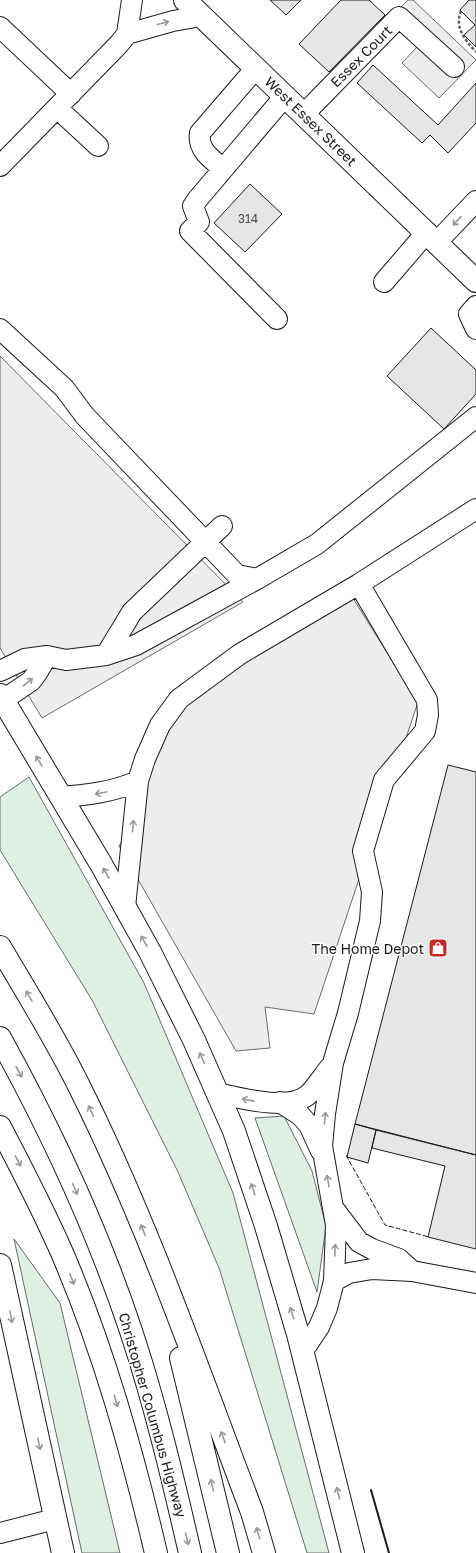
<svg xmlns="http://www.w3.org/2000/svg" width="476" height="1553" font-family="'Golos Text',sans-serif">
<rect width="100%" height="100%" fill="#fff"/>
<path fill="#e0efe3" stroke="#6a6a6a" d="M29,777L144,983L233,1193L329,1553H307L219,1268L178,1172L92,1000L0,850V797Z
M284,1116L312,1171L326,1226L317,1292L255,1118Z
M14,1239L60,1303L120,1553H82Z"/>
<path fill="#ededed" stroke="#6a6a6a" d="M408,0H413L476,60L439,98L402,63L428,35L400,8Z
M0,356L243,602L42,718L0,648Z
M351,595L418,702L314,1014L265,1007L270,1048L236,1051L119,846L128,832L165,702Z"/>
<path fill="#e6e6e6" stroke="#1a1a1a" d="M270,0H301L286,15Z
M341,0H369L385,15L329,72L299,44Z
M469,0H476V47L464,35L475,25L460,10Z
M373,65L438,125L476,83V123L448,153L430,135L422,143L357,83Z
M250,184L282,214L245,252L214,223Z
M431,328L476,370V394L444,429L387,376Z
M448,765L476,772V1155L355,1124Z
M355,1124L376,1130L368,1163L347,1157Z
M376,1130L476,1155V1249L428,1237L445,1166L372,1148Z"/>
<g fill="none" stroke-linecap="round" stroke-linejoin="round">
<g stroke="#1a1a1a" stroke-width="22">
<path id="minor" d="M0,27L71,94
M127,34L173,21L201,16
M57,108L98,146
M304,114L399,17L454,67
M0,166L119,44L127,34L132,0
M223,169C212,159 197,150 200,133L256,68
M437,242L476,201
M384,282L427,232
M476,306L469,314L476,329
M277,319L190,231L199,222L193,206L197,200L285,96
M0,329L64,388L85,416L237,575L257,579L317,544L476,417
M106,655L132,612L222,526
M0,671L25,659L47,656L66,660L106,655L136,645L257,579
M3,700L31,681L37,673L47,656
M60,797C88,795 113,792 138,781
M125,907L138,781L145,759L160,725L179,699L240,654L359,584L476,509
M217,1093C240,1098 290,1112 309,1094C317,1086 324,1074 332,1065
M280,1102L300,1115L309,1125L321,1151
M334,1209L359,1242L372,1249L399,1259L412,1271
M334,1281L349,1273L372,1269L412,1271L476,1283
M303,1351L319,1327L327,1308L334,1281L336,1225L322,1146L325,1114L333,1063L348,1013L370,921L372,892L363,851L384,780L425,731L428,715L427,700L359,584
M0,1533L55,1519"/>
</g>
<g stroke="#1a1a1a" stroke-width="24">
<path id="major" d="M185,0L476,281"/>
</g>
<g stroke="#1a1a1a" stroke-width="24">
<path id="highway" d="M0,695L101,864L150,952L194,1040L234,1131L266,1226L298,1334L353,1553
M0,947C27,993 56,1039 80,1088C148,1224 198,1370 252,1512L264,1553
M0,1038C52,1132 97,1229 131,1331C155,1403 173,1479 190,1553
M0,1127C22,1169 44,1211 63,1255C104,1351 132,1451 156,1553
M0,1265L63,1553
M181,1358L228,1553"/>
</g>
<path stroke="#5f5f5f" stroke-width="2.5" stroke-dasharray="3 2" stroke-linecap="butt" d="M461,11C454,27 465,40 476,52"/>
<use href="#minor" stroke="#fff" stroke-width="20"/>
<use href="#major" stroke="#fff" stroke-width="22"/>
<use href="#highway" stroke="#fff" stroke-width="22"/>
<path stroke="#1a1a1a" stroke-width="1" stroke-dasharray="5 2" stroke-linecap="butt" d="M347,1155V1157L385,1225L429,1237"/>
<path stroke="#1a1a1a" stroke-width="2" d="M371,1490L389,1553"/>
</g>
<defs><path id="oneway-shaft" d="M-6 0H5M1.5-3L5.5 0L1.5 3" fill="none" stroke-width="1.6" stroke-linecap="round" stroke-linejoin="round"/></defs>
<g stroke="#989898">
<use href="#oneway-shaft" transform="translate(163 23) rotate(-15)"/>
<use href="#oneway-shaft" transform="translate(457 221) rotate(133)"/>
<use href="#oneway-shaft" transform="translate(28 682) rotate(-40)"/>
<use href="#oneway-shaft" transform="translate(39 761) rotate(-121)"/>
<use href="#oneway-shaft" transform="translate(101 793) rotate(168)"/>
<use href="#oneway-shaft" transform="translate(133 826) rotate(-84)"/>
<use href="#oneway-shaft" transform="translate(106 873) rotate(-119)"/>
<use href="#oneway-shaft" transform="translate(144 941) rotate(-119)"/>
<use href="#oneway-shaft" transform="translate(29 996) rotate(-120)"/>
<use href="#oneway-shaft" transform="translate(202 1058) rotate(-114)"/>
<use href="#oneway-shaft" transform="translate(19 1072) rotate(61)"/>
<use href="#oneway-shaft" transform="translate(248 1100) rotate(-169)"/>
<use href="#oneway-shaft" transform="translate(91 1111) rotate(-115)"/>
<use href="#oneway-shaft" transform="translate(325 1118) rotate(-84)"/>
<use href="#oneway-shaft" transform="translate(18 1161) rotate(62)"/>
<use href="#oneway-shaft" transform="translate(328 1181) rotate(-100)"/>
<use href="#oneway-shaft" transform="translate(75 1189) rotate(66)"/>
<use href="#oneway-shaft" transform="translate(253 1189) rotate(-109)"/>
<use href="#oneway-shaft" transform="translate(143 1230) rotate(-112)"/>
<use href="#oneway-shaft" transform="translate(335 1250) rotate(-88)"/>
<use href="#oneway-shaft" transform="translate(72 1279) rotate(68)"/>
<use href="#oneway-shaft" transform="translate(292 1313) rotate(-107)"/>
<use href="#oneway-shaft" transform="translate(11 1317) rotate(78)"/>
<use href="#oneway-shaft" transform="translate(116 1401) rotate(73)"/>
<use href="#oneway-shaft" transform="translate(223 1437) rotate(-111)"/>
<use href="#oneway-shaft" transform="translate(39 1444) rotate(78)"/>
<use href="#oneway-shaft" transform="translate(212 1485) rotate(-104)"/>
<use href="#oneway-shaft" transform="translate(338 1493) rotate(-104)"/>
<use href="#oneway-shaft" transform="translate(258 1533) rotate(-107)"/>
<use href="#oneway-shaft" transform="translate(187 1539) rotate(77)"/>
</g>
<defs>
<g id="shop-square" transform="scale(1)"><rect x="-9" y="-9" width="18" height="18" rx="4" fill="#c62828" stroke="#fff"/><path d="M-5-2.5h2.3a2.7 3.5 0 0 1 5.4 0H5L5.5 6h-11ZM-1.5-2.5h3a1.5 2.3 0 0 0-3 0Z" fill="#fff"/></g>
</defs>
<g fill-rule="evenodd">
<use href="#shop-square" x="438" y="948"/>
</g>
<g text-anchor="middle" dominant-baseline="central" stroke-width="3" stroke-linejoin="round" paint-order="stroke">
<g font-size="12" fill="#4d4d4d">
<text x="248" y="218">314</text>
</g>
<g font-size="14" fill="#1a1a1a" stroke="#fff">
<text transform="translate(361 56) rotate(-45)">Essex Court</text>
<text transform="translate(311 121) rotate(44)">West Essex Street</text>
<text transform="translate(153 1415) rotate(74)">Christopher Columbus Highway</text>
</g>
<g font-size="14" fill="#1a1a1a" stroke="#fff" text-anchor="end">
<text x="424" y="948">The Home Depot</text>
</g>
</g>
</svg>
